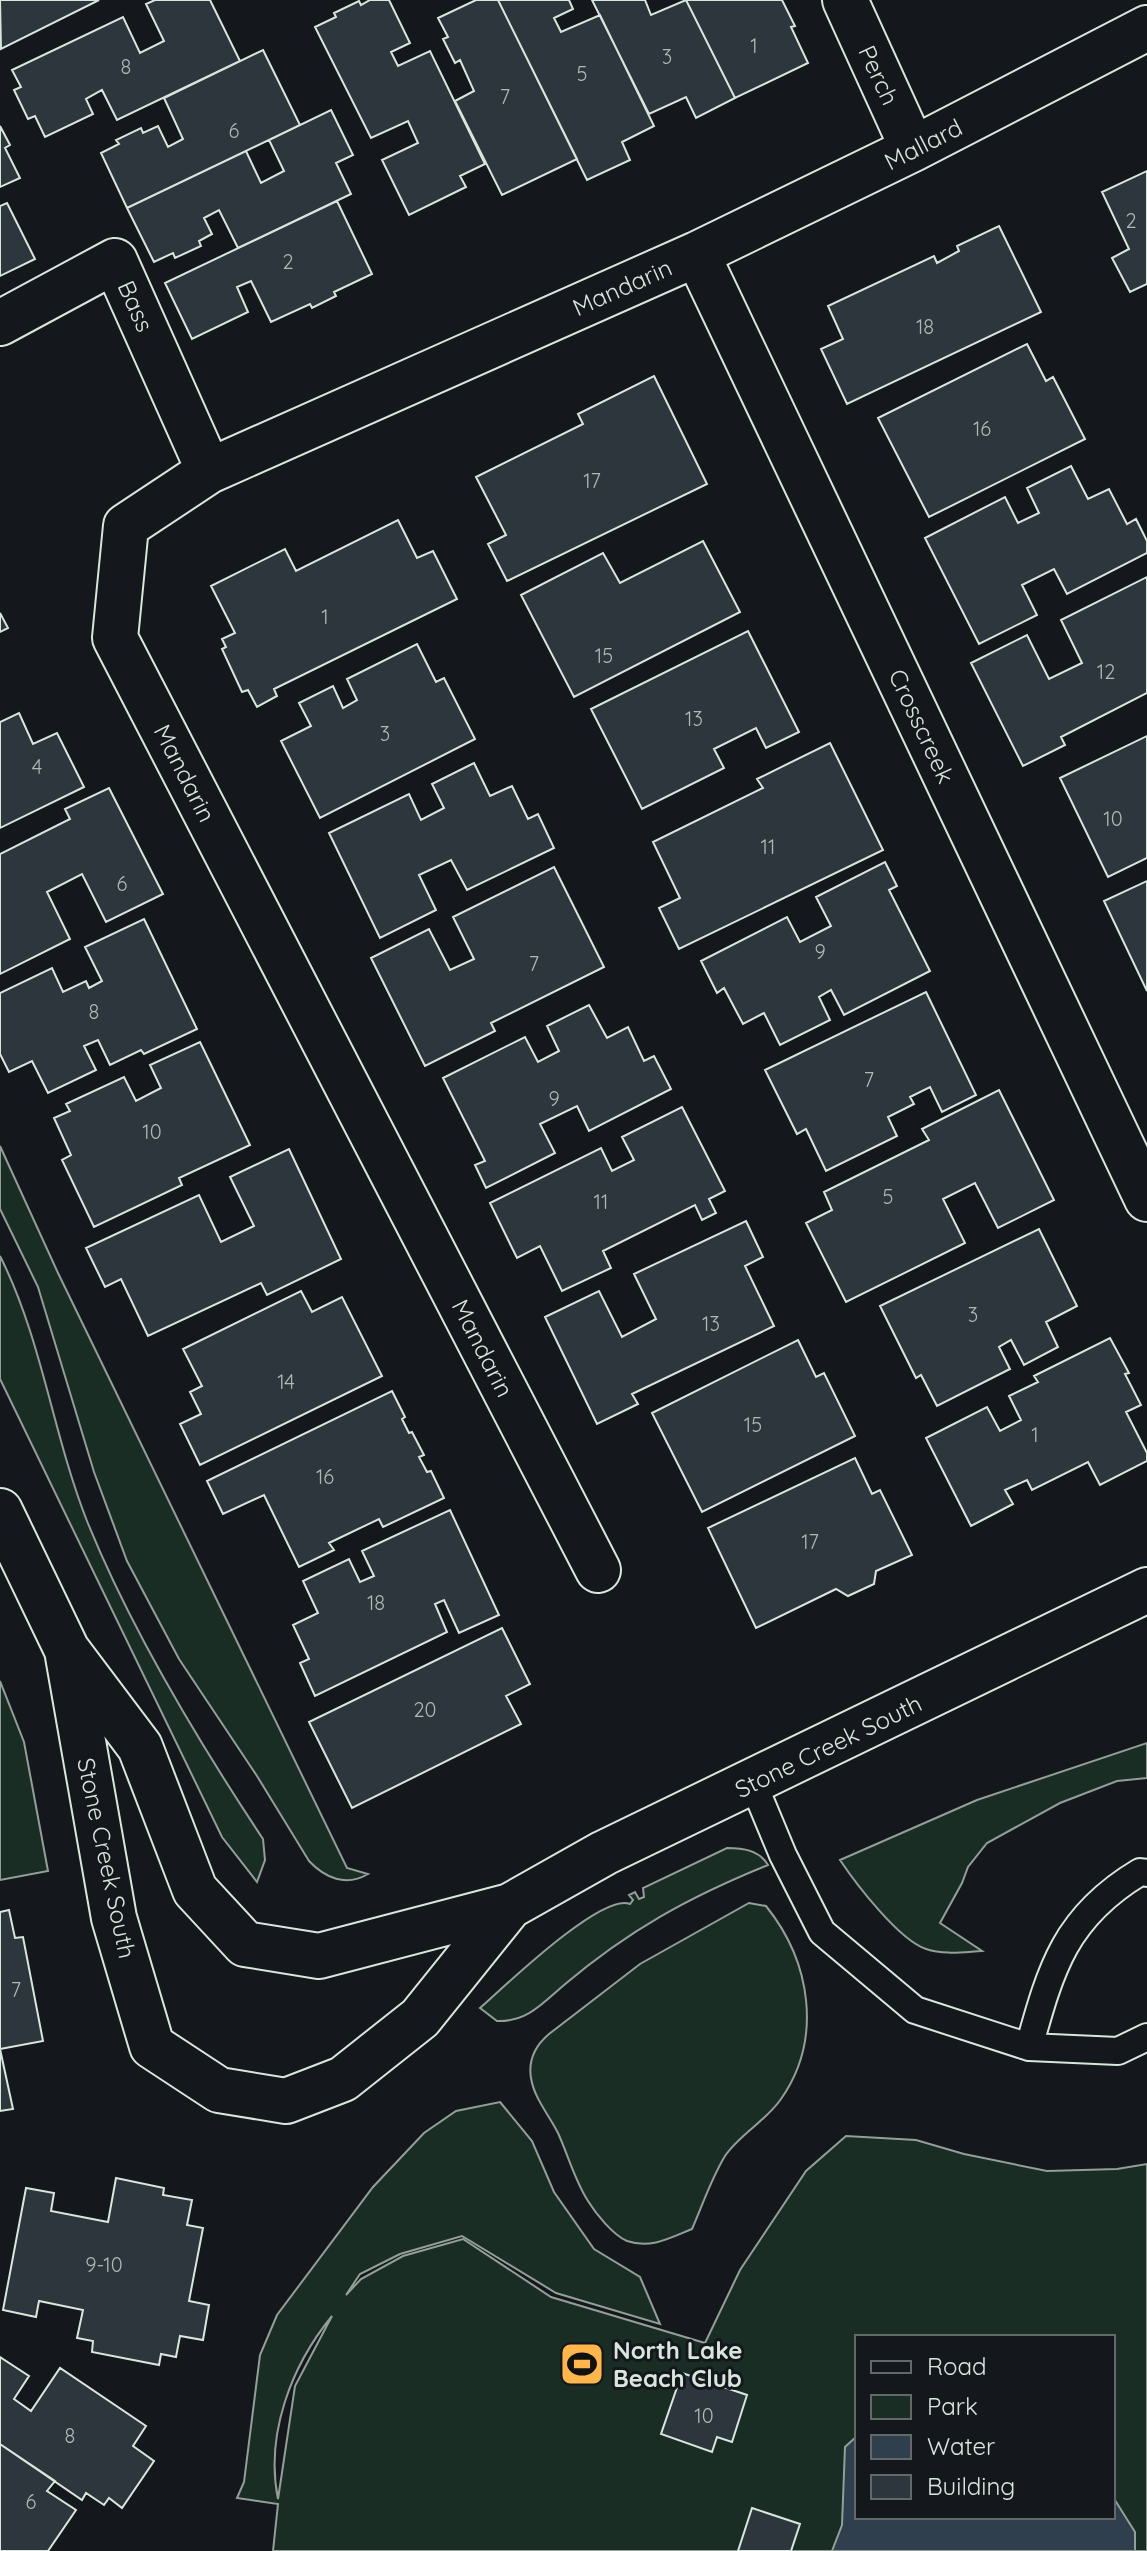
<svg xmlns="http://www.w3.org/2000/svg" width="1147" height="2551" font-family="Quicksand,sans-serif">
<rect width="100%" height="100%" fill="#14181c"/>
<path fill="#1a2d24" stroke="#939e99" stroke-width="2" fill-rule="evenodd" d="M0,1146L58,1273L347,1868L368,1874C346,1887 325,1878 309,1861L257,1776L179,1659L127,1561L94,1472L38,1287L0,1209Z
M0,1256C42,1339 53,1435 87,1521C131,1630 198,1741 263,1839L265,1860L257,1882L222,1837L0,1379Z
M0,1681L24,1742L48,1871L0,1880Z
M1147,1743V1778L1117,1781L1060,1803L987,1843L968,1867L962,1883L940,1923L982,1951C963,1952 944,1955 926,1949C899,1940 856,1884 840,1860L977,1800Z
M727,1848C743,1848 759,1850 768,1865C689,1897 629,1930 564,1985C542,2004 527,2022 497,2021L480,2008C504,1987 602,1892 630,1904L633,1900L629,1895L635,1892L639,1899L644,1897L643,1888Z
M749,1903L766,1906C811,1962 823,2039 781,2099C766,2121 740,2134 725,2156C711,2179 703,2204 692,2229C670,2238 651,2249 627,2241C613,2235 596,2214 588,2201C575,2181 568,2155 558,2133C549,2115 534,2098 531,2078C528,2060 536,2045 549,2034L640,1964Z
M500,2102L532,2141L554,2192L594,2249L640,2277L660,2324L556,2293L462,2236L400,2254L360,2274L346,2295L361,2279L403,2256L463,2239L551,2297L705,2343L740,2270L806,2171L846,2136L916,2140L964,2154L1047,2171L1117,2169L1147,2164V2551H273L278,2504L237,2498L244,2482L260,2355L277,2315L373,2187L424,2133L456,2111ZM332,2316L295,2386L278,2499C265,2435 291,2366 332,2316ZM857,2337H1113V2517H857Z"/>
<path fill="#2f3f4d" stroke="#939e99" stroke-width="2" d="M857,2436V2517H1113V2497L1135,2532V2551H832L842,2525L845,2447Z"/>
<path fill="#2c363c" stroke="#d8e6dc" stroke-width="2" d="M0,0H99L1,49Z
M155,0H210L240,61L117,120L102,90L86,99L93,114L45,137L35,116L28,119L14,90L21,87L12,70L123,17L140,53L164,41L146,4Z
M370,0H389L410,43L391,52L398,66L430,51L485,164L460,176L466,187L409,215L382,160L418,143L408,121L371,138L315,27L336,17L334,13L359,1L361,5Z
M476,0H498L577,159L502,195L455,101L474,91L460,60L455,63L443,39L448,37L438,18Z
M498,0H569L573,9L554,18L561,32L600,15L654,126L622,142L630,160L587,180Z
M592,0H645L651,15L686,0L735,98L696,118L686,97L649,114Z
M686,0H782L795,26L791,27L808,63L735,98Z
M263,50L300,125L127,208L101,153L119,144L116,140L141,128L143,133L158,126L168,147L183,139L164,98Z
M331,110L353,155L336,163L351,194L238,248L219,210L204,218L212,234L199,241L201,246L175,258L173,253L154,262L127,208L246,151L261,183L284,171L269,140Z
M0,126L10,145L5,148L20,178L0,187Z
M1147,171V284L1130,292L1112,258L1129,249L1102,192Z
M337,201L372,274L334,292L336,296L312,308L310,304L271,322L251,281L237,287L248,312L192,339L165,283Z
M7,203L35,259L0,276V206Z
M999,226L1041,312L847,404L821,349L843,339L828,306L934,256L937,263L959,251L957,246Z
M1027,344L1046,381L1053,377L1085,439L929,517L878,418Z
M654,376L707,484L507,581L488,544L506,535L476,477L583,424L578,414Z
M1071,466L1088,499L1109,489L1127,524L1136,519L1147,541V553L1067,594L1054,569L1022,585L1037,615L979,644L925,538L1005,497L1018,523L1039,513L1027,488Z
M398,520L417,558L433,551L457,599L274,689L277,696L257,707L248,690L242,692L222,649L226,647L222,639L235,633L211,586L285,549L296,571Z
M703,541L740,612L574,697L521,595L603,553L620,583Z
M1147,577V693L1061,737L1065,745L1023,766L971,663L1027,635L1049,679L1082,663L1061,620Z
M0,613L8,628L0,632Z
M748,631L799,732L766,748L756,728L714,749L724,768L642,809L591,709Z
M417,644L436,682L444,678L475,739L320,818L281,741L311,726L299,703L333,686L343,708L357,700L347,679Z
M19,713L33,744L57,733L84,787L0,828V722Z
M1147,736V858L1108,877L1060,778Z
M830,743L883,850L679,949L659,908L680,898L653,842L763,788L757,779Z
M474,763L490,796L512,786L528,819L538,814L554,848L467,890L451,860L419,875L436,910L380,938L329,833L409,794L421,820L444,808L432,784Z
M109,788L163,894L106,922L82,874L47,892L70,939L0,974V854L70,819L65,809Z
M885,862L897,886L889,890L930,971L844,1015L831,990L819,997L830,1020L780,1045L764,1013L743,1024L724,988L717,993L701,961L787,917L800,942L831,926L816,897Z
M554,867L604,967L491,1023L495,1031L425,1066L371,958L429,929L450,970L474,959L453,917Z
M1147,881V991L1104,901Z
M144,919L197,1029L144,1054L141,1050L110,1065L98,1040L84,1046L96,1070L48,1093L32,1061L9,1072L0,1054V993L52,968L63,992L86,981L89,988L102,981L85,947Z
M926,992L976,1095L942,1112L930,1087L910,1097L914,1104L888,1117L897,1136L826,1171L806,1129L797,1134L765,1070Z
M589,1005L607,1038L628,1027L644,1061L654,1056L671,1089L589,1131L577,1106L540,1124L555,1153L486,1188L475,1165L485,1161L443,1078L525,1037L538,1062L559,1051L547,1026Z
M200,1042L250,1145L179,1178L182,1185L94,1227L62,1160L71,1155L54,1118L70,1111L66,1104L124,1077L136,1101L161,1088L150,1065Z
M999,1090L1054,1200L998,1228L975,1183L943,1199L965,1243L846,1302L806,1223L832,1210L824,1192L929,1140L922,1129Z
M682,1107L725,1191L709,1199L716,1213L702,1220L695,1205L603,1251L611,1268L562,1291L540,1246L517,1258L490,1203L601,1148L612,1171L634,1160L622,1137Z
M289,1149L341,1259L267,1295L261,1283L148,1336L121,1279L105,1287L86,1248L199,1195L221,1242L254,1226L230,1177Z
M746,1221L763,1257L745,1266L774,1326L632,1394L638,1404L597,1424L545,1317L599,1291L622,1337L656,1319L634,1274Z
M1039,1229L1077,1306L1046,1322L1058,1347L1024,1365L1011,1340L999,1347L1010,1369L937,1406L921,1375L916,1378L880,1306Z
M301,1291L312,1312L342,1297L382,1376L200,1465L180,1424L201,1414L190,1392L202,1386L183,1349Z
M1110,1338L1129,1373L1125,1374L1141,1405L1126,1412L1147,1453V1461L1100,1485L1088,1462L1032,1490L1027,1480L1005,1490L1013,1504L971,1526L926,1438L987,1407L1000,1431L1021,1420L1009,1396L1038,1382L1034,1376Z
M798,1340L816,1377L824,1373L855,1436L702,1512L652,1413Z
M392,1391L405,1417L402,1419L409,1433L412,1432L424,1455L419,1457L427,1472L431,1471L444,1498L383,1527L379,1519L329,1543L334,1550L299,1567L264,1495L223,1514L207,1481Z
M855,1458L872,1494L880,1490L912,1555L876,1571L874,1584L848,1596L836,1589L756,1628L708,1528Z
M450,1510L499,1615L459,1633L444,1600L435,1604L447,1632L315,1696L300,1663L309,1659L293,1625L318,1613L303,1581L349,1559L360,1582L374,1576L362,1551Z
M502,1628L530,1684L506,1696L521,1724L352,1808L309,1722Z
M9,1910L15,1938L23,1937L43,2041L0,2049L13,2109L0,2111V1912Z
M116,2178L164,2188L163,2195L192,2200L187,2225L203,2228L189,2301L209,2305L203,2340L180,2336L176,2357L161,2354L159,2365L92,2352L93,2341L77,2338L83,2310L39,2301L36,2317L3,2310L26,2188L54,2193L51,2211L108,2222Z
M0,2357L29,2376L14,2399L31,2411L60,2368L146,2426L133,2446L154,2461L122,2508L109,2498L104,2505L86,2493L82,2500L0,2444Z
M682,2373L747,2395L732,2442L717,2437L712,2452L661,2434Z
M0,2444L55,2481L47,2491L76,2510L48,2551H0Z
M752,2508L800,2524L791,2551H738Z"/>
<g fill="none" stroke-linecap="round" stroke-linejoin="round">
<g stroke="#d8e6dc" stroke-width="30">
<path id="lane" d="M753,1783L783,1855L822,1932L915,2010L1029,2047L1118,2051L1147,2037
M1029,2047C1051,1968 1065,1917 1140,1872L1147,1873"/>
</g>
<g stroke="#d8e6dc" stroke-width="48">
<path id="street" d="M845,0L913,149
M697,254L1147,1199
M0,323L115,261L209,471
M598,1570L115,638L126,526L209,471L697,254L913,149L1147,28"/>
</g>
<g stroke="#d8e6dc" stroke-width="48">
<path id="secondary" d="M0,1511L67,1650L140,1747L195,1890L245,1944L319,1956L510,1906L604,1853L1147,1590
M68,1656L114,1918L152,2046L219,2090L286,2101L343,2079L420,2018L510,1906"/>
</g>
<use href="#lane" stroke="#14181c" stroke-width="26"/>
<use href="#street" stroke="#14181c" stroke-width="44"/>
<use href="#secondary" stroke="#14181c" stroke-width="44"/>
</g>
<defs>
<g id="stadium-square" transform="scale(2.3)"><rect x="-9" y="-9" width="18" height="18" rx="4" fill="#ffb74d" stroke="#14181c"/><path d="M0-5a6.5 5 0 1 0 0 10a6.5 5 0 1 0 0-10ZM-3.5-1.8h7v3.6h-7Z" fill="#111"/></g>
</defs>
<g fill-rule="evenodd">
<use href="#stadium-square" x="582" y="2364"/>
</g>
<g text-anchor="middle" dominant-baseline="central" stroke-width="6" stroke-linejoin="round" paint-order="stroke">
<g font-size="20" fill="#adbab4">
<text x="754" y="45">1</text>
<text x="667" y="56">3</text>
<text x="126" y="66">8</text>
<text x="582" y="73">5</text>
<text x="505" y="96">7</text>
<text x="234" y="130">6</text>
<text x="1131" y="220">2</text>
<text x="288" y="261">2</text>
<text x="925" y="326">18</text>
<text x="982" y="428">16</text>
<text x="592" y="480">17</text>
<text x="325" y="616">1</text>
<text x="604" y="655">15</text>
<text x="1106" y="671">12</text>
<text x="694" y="718">13</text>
<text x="385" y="733">3</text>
<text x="37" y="766">4</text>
<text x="1113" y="818">10</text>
<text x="768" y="846">11</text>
<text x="122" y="883">6</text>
<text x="820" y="951">9</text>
<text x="534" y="963">7</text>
<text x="94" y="1011">8</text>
<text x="869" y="1079">7</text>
<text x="554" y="1098">9</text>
<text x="152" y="1131">10</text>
<text x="888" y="1196">5</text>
<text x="601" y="1201">11</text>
<text x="973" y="1314">3</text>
<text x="711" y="1323">13</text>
<text x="286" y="1381">14</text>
<text x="753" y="1424">15</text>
<text x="1035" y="1434">1</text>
<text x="325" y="1476">16</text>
<text x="810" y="1541">17</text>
<text x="376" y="1602">18</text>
<text x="425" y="1709">20</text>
<text x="16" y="1989">7</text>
<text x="104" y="2264">9-10</text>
<text x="704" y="2415">10</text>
<text x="70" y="2435">8</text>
<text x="31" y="2501">6</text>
</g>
<g font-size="24" fill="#d8e6dc" stroke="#14181c">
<text transform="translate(879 75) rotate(65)">Perch</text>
<text transform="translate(923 144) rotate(-27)">Mallard</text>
<text transform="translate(622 287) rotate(-24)">Mandarin</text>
<text transform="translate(136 306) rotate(66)">Bass</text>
<text transform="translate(922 726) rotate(65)">Crosscreek</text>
<text transform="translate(185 773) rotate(63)">Mandarin</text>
<text transform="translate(483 1348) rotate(63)">Mandarin</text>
<text transform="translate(828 1746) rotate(-26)">Stone Creek South</text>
<text transform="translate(107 1858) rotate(78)">Stone Creek South</text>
</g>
<g font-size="24" font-weight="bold" fill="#d8e6dc" stroke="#14181c" text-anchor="start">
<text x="613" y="2350">North Lake<tspan x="613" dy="28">Beach Club</tspan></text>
</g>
</g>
<rect x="855" y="2335" width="260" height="184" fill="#14181c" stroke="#626a69" stroke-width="2"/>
<rect x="871" y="2361" width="40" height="12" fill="#14181c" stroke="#626a69" stroke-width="2"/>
<text x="927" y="2375" font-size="24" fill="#d8e6dc">Road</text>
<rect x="871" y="2395" width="40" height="24" fill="#1a2d24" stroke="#626a69" stroke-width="2"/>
<text x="927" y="2415" font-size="24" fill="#d8e6dc">Park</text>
<rect x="871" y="2435" width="40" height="24" fill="#2f3f4d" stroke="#626a69" stroke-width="2"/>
<text x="927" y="2455" font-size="24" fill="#d8e6dc">Water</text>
<rect x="871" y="2475" width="40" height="24" fill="#2c363c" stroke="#626a69" stroke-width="2"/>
<text x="927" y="2495" font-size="24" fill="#d8e6dc">Building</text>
</svg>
